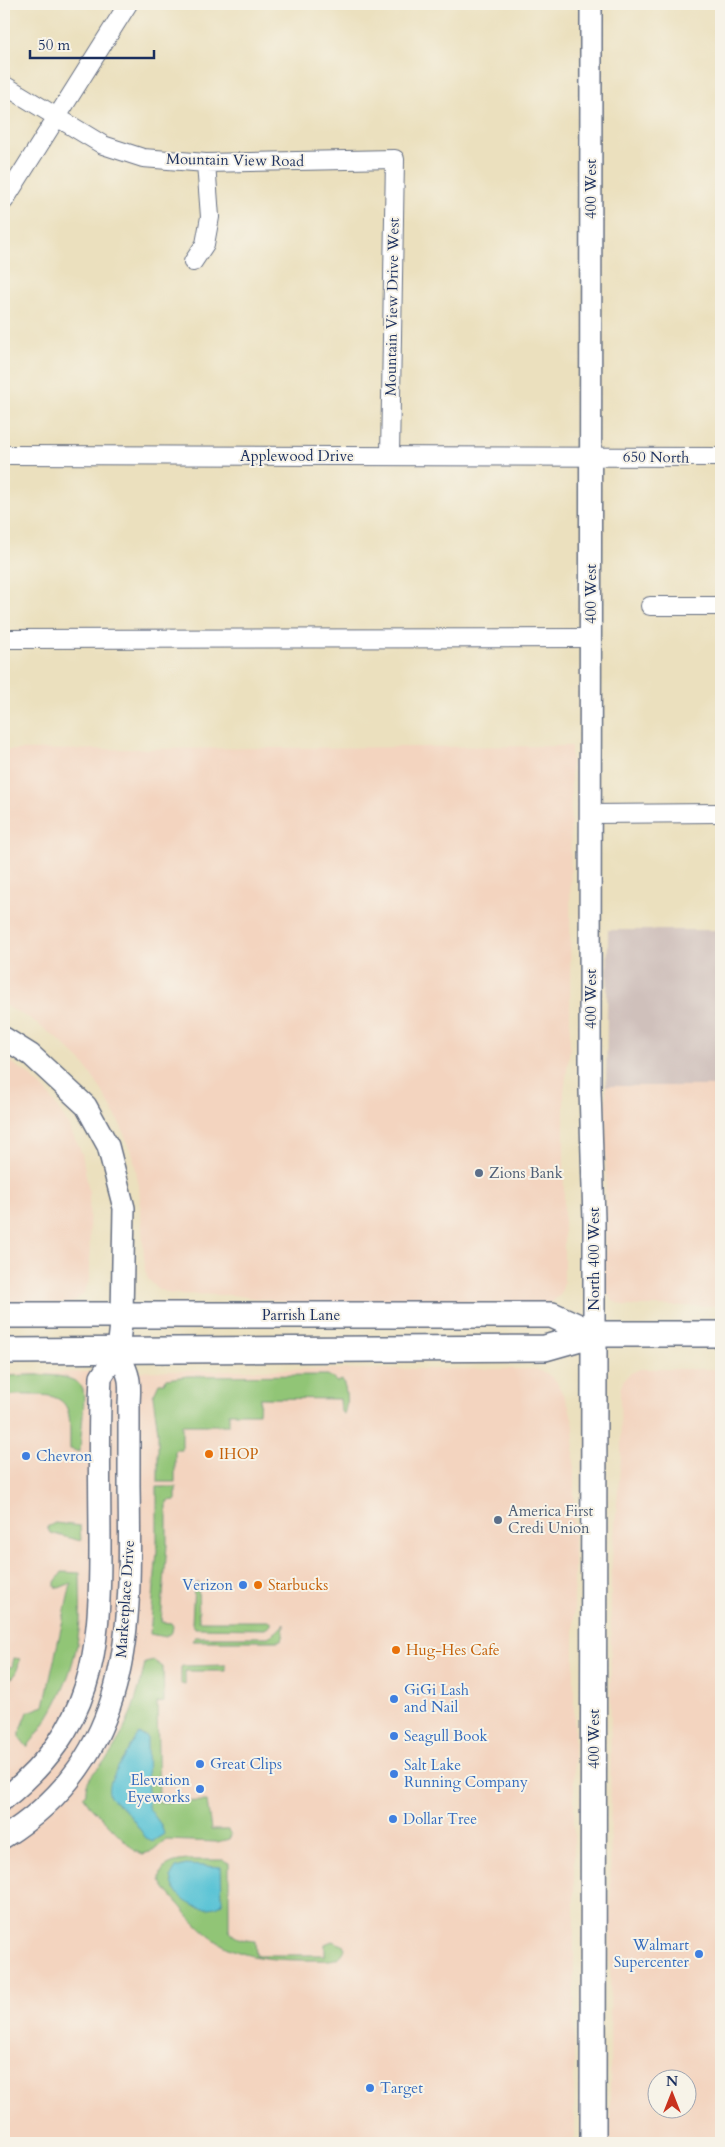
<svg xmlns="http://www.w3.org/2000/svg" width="725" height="2147" font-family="Cardo,serif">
<rect width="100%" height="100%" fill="#f7f3e8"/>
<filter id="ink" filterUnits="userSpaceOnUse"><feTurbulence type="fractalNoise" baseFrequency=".02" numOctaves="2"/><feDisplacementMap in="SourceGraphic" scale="10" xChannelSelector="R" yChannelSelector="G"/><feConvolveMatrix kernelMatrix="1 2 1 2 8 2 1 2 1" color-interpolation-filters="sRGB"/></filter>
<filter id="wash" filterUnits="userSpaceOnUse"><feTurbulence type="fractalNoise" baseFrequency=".0096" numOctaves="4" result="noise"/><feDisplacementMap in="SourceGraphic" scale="20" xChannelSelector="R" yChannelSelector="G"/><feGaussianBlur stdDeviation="1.12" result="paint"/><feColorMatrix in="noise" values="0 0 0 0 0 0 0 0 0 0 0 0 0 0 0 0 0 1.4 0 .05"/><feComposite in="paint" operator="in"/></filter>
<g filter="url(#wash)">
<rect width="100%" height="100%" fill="#ebe0be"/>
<path fill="#f3d4bf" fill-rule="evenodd" d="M571,746L570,1048L564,1092V1282L561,1294L551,1303L305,1305L232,1295L171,1294L158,1289L148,1279L145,1270L139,1187L133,1155L119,1122L102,1091L83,1063L58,1039L29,1018L4,1005V750Z
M4,1057L29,1075L47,1092L68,1124L82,1154L89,1192L90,1278L84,1293L72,1303L4,1306Z
M606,1086H721V1306H625L613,1301L608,1294L605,1284Z
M326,1369H535L548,1374L556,1381L569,1406L574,1426V2143H4V1373Z
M640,1369H721V2143H610L611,1572L621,1455L620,1390L624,1379L631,1373ZM658,2080H688V2110H658Z"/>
<path fill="#cfc0bb" d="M608,930H721V1086H606Z"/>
<path fill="#91c576" stroke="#567a6a" d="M328,1375L337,1382L342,1380C347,1389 348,1404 344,1414L341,1412L340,1399L260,1398L259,1413H229V1425H182V1450H175V1482H158V1432L153,1396L159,1383H164L166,1379L189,1376Z
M4,1376C22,1376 76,1369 83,1390C86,1398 80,1440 80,1452L70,1449C69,1418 76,1394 35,1395C25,1395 14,1394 4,1397Z
M157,1487H176V1500L167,1501V1545L161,1622L171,1623L173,1626L172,1632L165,1637L150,1634L157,1551Z
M55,1523L80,1526L81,1541L50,1533L47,1527Z
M62,1572L80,1573C80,1589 81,1605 80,1620C77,1667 57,1711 27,1747L20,1738V1732L28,1712L44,1706L71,1583L59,1588L55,1587V1582Z
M198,1582L199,1621H271V1625L265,1629L195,1628L192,1623L194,1586Z
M284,1624L283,1638L279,1641H192L195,1637H268L276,1632Z
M14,1658L20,1659L16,1674L12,1678L4,1677V1666L12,1667Z
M154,1661L163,1667L164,1702L157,1703L159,1802L207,1801L211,1830H228L231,1835L229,1839L217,1842L166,1840L153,1851L143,1854L135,1851L90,1806L83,1796L86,1794C84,1776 102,1767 111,1753C128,1727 139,1693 145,1663Z
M226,1665V1671H185V1685L181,1684V1667L183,1666Z
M189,1860H223L229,1863V1930C235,1940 246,1940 255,1941L256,1955H325V1944L332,1941L343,1945L345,1948C341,1963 325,1960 313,1960C252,1960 221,1957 181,1907C173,1898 165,1890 160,1880C160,1863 176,1861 189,1860Z"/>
<path fill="#59c3d5" stroke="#3a799a" d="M139,1734L147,1737L148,1807L161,1825L164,1834L153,1841L146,1838L129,1814L110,1797C109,1793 108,1790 109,1786C110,1780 135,1737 139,1734Z
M186,1865L221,1867L222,1904C201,1916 173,1900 171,1876L176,1868Z"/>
</g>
<g filter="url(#ink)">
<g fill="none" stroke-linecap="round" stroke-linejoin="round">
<g stroke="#646d80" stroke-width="20">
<path id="minor" d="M4,85L103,145L143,158L206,163L395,159L390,456
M4,201L128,4
M193,262L205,244L210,217L206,163
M4,455L721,457
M650,606H721
M4,639L591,638
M590,814L721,813"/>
</g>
<g stroke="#646d80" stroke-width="24">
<path id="tertiary" d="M591,4L590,1090L594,1220V1334
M4,1038L31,1055L86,1106L108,1146L124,1208L122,1315L118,1351L101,1377C98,1433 100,1491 100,1548C100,1654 93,1728 4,1799
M4,1837C136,1754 131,1623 129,1486C129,1459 129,1433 129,1406C129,1397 131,1385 128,1376C126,1368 121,1359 118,1351"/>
</g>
<g stroke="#646d80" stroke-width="28">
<path id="secondary" d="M4,1315H552L594,1334
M4,1351L545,1348L594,1334H721
M593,2143L594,1334"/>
</g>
<use href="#minor" stroke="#fff" stroke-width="18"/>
<use href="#tertiary" stroke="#fff" stroke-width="21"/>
<use href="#secondary" stroke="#fff" stroke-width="25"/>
</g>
</g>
<g fill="#5c6f8a" stroke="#f7f3e8" stroke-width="2">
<circle cx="479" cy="1173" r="5"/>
<circle cx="498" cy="1520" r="5"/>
</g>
<g fill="#e8710a" stroke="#f7f3e8" stroke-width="2">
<circle cx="209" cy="1454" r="5"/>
<circle cx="258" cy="1585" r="5"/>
<circle cx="396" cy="1650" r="5"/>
</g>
<g fill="#3f7fe0" stroke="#f7f3e8" stroke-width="2">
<circle cx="26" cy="1456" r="5"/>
<circle cx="243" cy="1585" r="5"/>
<circle cx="394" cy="1699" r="5"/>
<circle cx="394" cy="1736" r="5"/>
<circle cx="200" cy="1764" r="5"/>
<circle cx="394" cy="1774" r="5"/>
<circle cx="200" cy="1789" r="5"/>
<circle cx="393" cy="1819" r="5"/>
<circle cx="699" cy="1954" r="5"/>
<circle cx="370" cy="2088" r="5"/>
</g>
<g text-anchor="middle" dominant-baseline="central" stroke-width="4" stroke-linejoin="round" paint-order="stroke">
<g font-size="15" fill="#1b2f5e" stroke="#f7f3e8">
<text transform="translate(235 160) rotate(1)">Mountain View Road</text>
<text transform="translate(591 189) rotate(-90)">400 West</text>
<text transform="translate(392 307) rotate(-89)">Mountain View Drive West</text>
<text x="297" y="456">Applewood Drive</text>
<text transform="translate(656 457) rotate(1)">650 North</text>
<text transform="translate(591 594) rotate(-90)">400 West</text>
<text transform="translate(591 999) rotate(-90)">400 West</text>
<text transform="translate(594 1259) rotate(-90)">North 400 West</text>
<text x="301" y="1315">Parrish Lane</text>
<text transform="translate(125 1599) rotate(-86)">Marketplace Drive</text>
<text transform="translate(594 1739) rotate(-90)">400 West</text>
</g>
<g font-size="15" fill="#4e5e75" stroke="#f7f3e8" text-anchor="start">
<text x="489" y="1173">Zions Bank</text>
<text x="508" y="1511">America First<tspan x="508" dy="17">Credi Union</tspan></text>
</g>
<g font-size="15" fill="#c56008" stroke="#f7f3e8" text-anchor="start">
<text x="219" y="1454">IHOP</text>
<text x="268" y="1585">Starbucks</text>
<text x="406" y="1650">Hug-Hes Cafe</text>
</g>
<g font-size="15" fill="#366cbe" stroke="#f7f3e8" text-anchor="start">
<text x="36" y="1456">Chevron</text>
<text x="233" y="1585" text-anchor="end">Verizon</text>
<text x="404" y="1690">GiGi Lash<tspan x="404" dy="17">and Nail</tspan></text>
<text x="404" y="1736">Seagull Book</text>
<text x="210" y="1764">Great Clips</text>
<text x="404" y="1765">Salt Lake<tspan x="404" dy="17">Running Company</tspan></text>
<text x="190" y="1780" text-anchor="end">Elevation<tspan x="190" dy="17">Eyeworks</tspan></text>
<text x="403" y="1819">Dollar Tree</text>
<text x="689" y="1945" text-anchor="end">Walmart<tspan x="689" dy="17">Supercenter</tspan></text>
<text x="380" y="2088">Target</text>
</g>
</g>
<rect width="725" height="2147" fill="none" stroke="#f7f3e8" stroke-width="20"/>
<g transform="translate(672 2094)"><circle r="24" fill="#f7f3e8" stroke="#9fa5b1"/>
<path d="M0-4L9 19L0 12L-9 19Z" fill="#c8321e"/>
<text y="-8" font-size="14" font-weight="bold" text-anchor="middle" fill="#1b2f5e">N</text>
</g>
<path d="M30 50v8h124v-8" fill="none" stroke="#1b2f5e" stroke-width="2.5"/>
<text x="38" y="50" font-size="15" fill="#1b2f5e" stroke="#f7f3e8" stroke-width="4" paint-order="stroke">50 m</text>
</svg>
